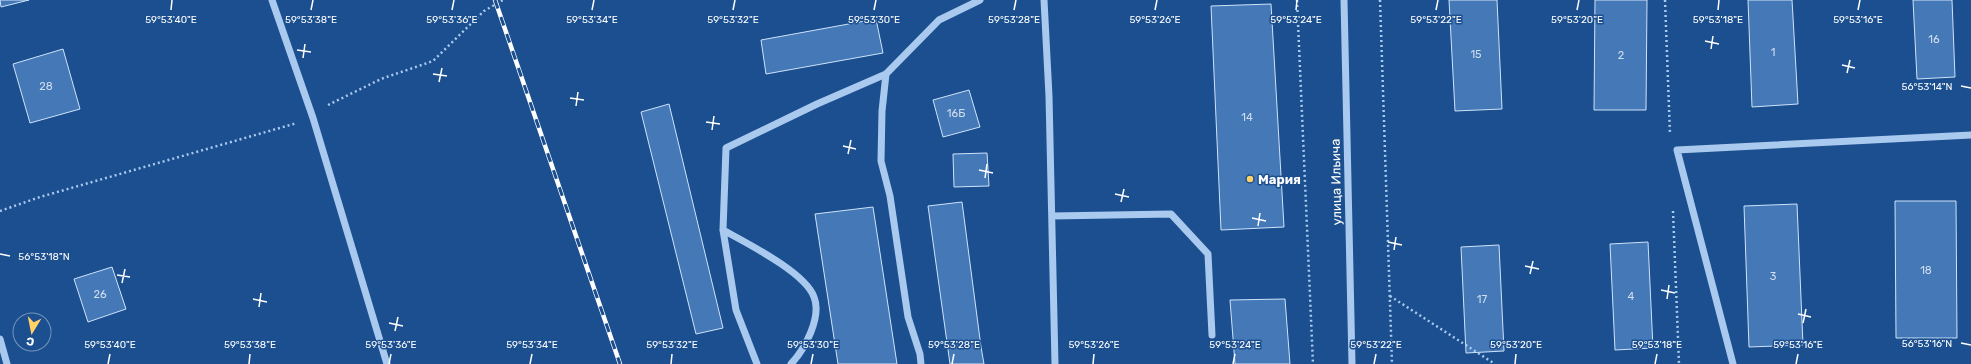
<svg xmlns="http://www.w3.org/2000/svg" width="1971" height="364" font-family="Rubik,sans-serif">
<rect width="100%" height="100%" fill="#1b4f8f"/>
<path fill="#4478b7" stroke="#cfe3fa" d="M0,0H29L1,7Z
M1449,0H1497L1502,109L1455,111Z
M1595,0H1647L1646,110H1594Z
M1748,0H1792L1798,104L1752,107Z
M1913,0H1952L1955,77L1917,79Z
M1271,4L1284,227L1221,230L1211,6Z
M876,19L883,53L766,74L761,40Z
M63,49L80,109L30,123L13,64Z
M969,90L980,127L943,137L933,100Z
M669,104L723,328L696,334L641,112Z
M987,153L989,186L954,187L953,154Z
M1895,201H1956L1957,338H1896Z
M962,202L981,347L984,364H950L928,206Z
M1797,204L1803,345L1749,347L1744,206Z
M873,207L897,364H838L815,214Z
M1648,242L1653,348L1615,350L1610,244Z
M1499,245L1504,351L1466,353L1461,247Z
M112,267L126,309L88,322L74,279Z
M1285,299L1290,364H1235L1230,300Z"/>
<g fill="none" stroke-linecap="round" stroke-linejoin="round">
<path stroke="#a9c9ee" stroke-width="2.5" stroke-dasharray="2 3" stroke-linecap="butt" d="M1297,0L1313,364
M1380,0L1392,364
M1665,0L1670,134
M328,105L381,79L433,61L484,11L503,0
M0,211L40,197L297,123
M1673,211L1679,364
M1390,296L1495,364"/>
<path stroke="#a9c9ee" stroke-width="7" d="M272,0L313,118L387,364
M1044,0L1049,96L1055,364
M1344,0L1352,364
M886,74L882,111L881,161L890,196L908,317L920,354L921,364
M1052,216L1171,214L1208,254L1212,335
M723,230C746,243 805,272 814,297C822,317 805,349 791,364
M0,339L7,364
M757,364L736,310L723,230L726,148L817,104L886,74L939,20L980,0
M1733,364L1677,150L1971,135"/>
<g stroke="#fff" stroke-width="4.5">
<path id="rail" d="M495,0L620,364"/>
</g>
<use href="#rail" stroke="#1b4f8f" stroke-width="3" stroke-dasharray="9" stroke-linecap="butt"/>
</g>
<path fill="none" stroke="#fff" stroke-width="1.5" d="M171,10L172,0M311,10L313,0M452,10L454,0M592,10L594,0M733,10L735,0M874,10L876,0M1014,10L1016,0M1155,10L1157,0M1296,10L1297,0M1436,10L1438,0M1577,10L1579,0M1718,10L1719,0M1858,10L1860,0M1705,41L1719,44M1711,49L1713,36M297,50L311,52M303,58L305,44M1842,65L1855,68M1847,73L1850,60M433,74L447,76M439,82L442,68M1961,86L1971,88M570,98L584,100M576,106L578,92M706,122L720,124M712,130L714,116M843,146L856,149M848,154L851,140M979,170L993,173M985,178L987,164M1115,194L1129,197M1121,202L1124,189M1252,218L1266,221M1258,226L1260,213M1388,242L1402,245M1394,250L1396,237M0,254L10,256M1525,266L1539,269M1530,274L1533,261M117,275L130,277M122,283L125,269M1661,290L1675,293M253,299L267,302M1667,299L1669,285M259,307L261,293M1798,314L1811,317M389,323L403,326M1803,323L1806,309M395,331L398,317M1961,343L1971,345M108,364L110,354M249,364L250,354M389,364L391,354M530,364L532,354M671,364L672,354M811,364L813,354M952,364L954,354M1093,364L1094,354M1233,364L1235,354M1374,364L1376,354M1515,364L1516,354M1655,364L1657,354M1796,364L1798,354"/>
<circle fill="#ffd166" stroke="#1b4f8f" stroke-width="1.5" cx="1250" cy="179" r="4"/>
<g text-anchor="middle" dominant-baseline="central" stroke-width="3" stroke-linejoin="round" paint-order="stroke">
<g font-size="11" fill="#d0dded">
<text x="1934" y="39">16</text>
<text x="1773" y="52">1</text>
<text x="1476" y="54">15</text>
<text x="1621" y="55">2</text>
<text x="46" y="86">28</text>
<text x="956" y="113">16Б</text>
<text x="1247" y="117">14</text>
<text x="1926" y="270">18</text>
<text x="1773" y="276">3</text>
<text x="100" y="294">26</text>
<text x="1631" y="296">4</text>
<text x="1482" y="299">17</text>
</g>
<g font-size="13" font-weight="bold" fill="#fff" stroke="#1b4f8f" text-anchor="start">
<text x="1258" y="179">Мария</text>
</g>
<g font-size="13" fill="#fff" stroke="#1b4f8f">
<text transform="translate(1336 182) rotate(-91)">улица Ильича</text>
</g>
</g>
<g font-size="10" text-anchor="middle" fill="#fff" stroke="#1b4f8f" stroke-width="3" stroke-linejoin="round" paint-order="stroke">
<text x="171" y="23">59°53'40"E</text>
<text x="311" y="23">59°53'38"E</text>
<text x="452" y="23">59°53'36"E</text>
<text x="592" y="23">59°53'34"E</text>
<text x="733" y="23">59°53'32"E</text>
<text x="874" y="23">59°53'30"E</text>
<text x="1014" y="23">59°53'28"E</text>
<text x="1155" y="23">59°53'26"E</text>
<text x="1296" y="23">59°53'24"E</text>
<text x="1436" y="23">59°53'22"E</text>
<text x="1577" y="23">59°53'20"E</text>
<text x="1718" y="23">59°53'18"E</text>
<text x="1858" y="23">59°53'16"E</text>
<text x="1927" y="90">56°53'14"N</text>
<text x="44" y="260">56°53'18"N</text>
<text x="1927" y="347">56°53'16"N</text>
<text x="110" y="348">59°53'40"E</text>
<text x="250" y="348">59°53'38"E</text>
<text x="391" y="348">59°53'36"E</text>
<text x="532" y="348">59°53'34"E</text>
<text x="672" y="348">59°53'32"E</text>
<text x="813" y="348">59°53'30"E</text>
<text x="954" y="348">59°53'28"E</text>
<text x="1094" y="348">59°53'26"E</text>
<text x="1235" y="348">59°53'24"E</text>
<text x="1376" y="348">59°53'22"E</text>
<text x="1516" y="348">59°53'20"E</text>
<text x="1657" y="348">59°53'18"E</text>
<text x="1798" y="348">59°53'16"E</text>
</g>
<g transform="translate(32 332) rotate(190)"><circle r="19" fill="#1b4f8f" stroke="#7695bc"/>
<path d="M0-3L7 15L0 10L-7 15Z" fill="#ffd166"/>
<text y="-6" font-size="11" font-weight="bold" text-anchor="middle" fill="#ffffff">С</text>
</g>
</svg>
